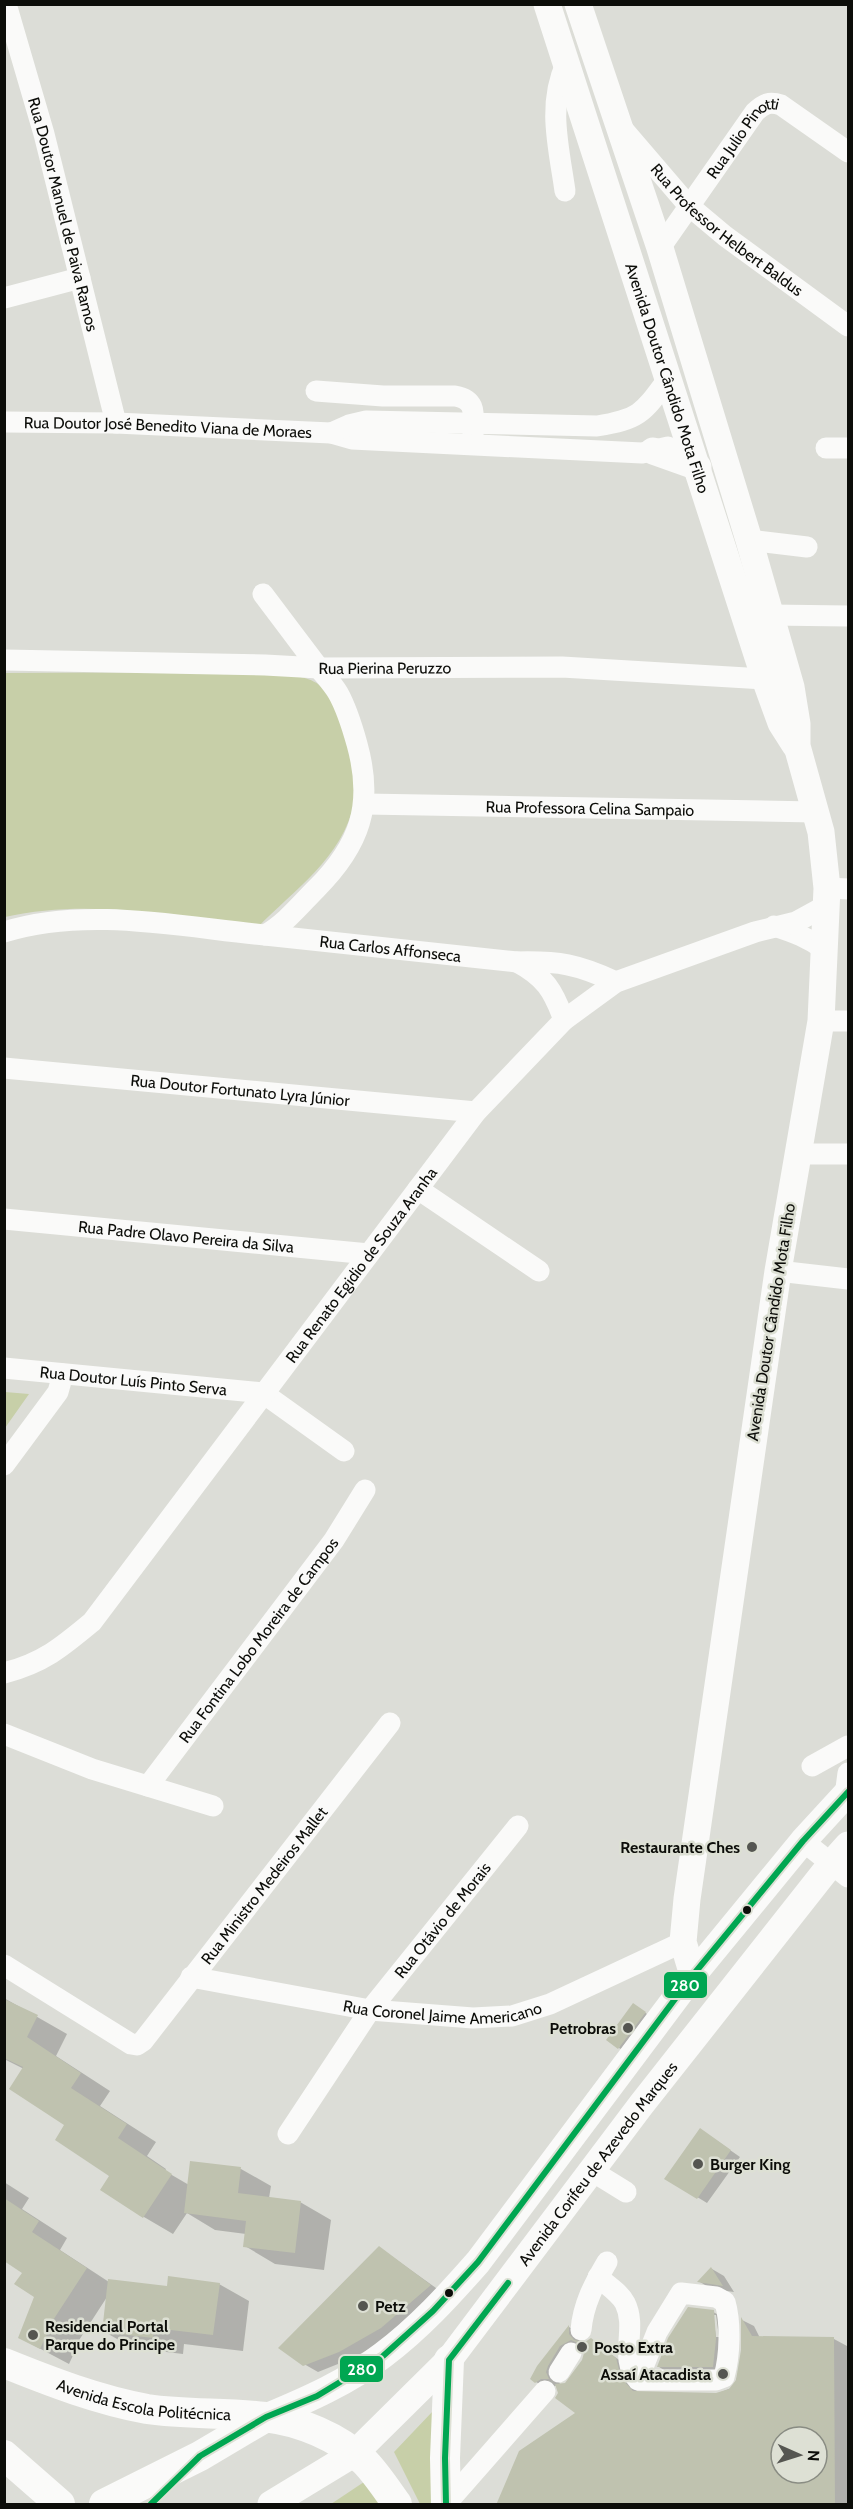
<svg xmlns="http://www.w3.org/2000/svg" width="853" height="2509" font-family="Cabin,sans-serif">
<rect width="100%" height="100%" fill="#dcddd7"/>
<path fill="#c7cfa8" d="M244,672C305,677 329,668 346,736C349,752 356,769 357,785C358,791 355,798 354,803C343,857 294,890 258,927C174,916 88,898 5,917V673Z
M5,1392L29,1394L5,1428L4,1392Z
M433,2411L439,2504H420L394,2452Z
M364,2482L383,2504H331Z"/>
<path fill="#0003" fill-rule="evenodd" d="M4,1998L67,2034L56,2056L110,2091L100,2106L156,2142L147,2156L166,2169L165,2171L189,2185L191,2162L241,2169L271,2186L269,2198L300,2202L331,2220L324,2270L275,2264L245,2246L246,2234L215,2230L187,2213L173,2234L144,2217L66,2125L24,2069L4,2059Z
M634,2005L647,2014L621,2049L619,2048Z
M710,2136L740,2157L707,2203L666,2178Z
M4,2182L29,2198L22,2209L67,2238L60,2250L109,2282L168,2288L219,2284L249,2301L243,2351L184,2344L183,2354L133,2348L103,2331L107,2297L74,2348L76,2349L69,2364L20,2338L36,2297L24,2272L4,2260Z
M380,2248L443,2293L394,2335L353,2358L318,2372L304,2364Z
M712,2269L724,2276L734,2292L712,2289L700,2282Z
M713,2312L727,2319L726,2374H671L659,2367ZM713,2315H716L719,2337H716Z
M742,2320L754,2326L760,2338L834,2339L847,2346V2504H498L577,2413L559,2393L557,2385L549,2389L536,2382L538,2367L569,2327L581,2334L582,2343H586L591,2340L629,2367L634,2387L639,2394H716L734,2387L742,2360ZM583,2348L585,2353L583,2360L566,2384L560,2385L559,2380L573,2353ZM781,2437H817V2473H781Z"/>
<path fill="#bfc2af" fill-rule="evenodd" d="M4,1999L38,2015L27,2037L81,2073L71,2088L127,2124L118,2138L172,2174L143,2218L100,2190L109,2176L55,2140L64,2125L9,2089L23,2067L4,2058Z
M633,2003L646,2012L618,2049L606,2040Z
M700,2128L731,2150L697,2199L664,2179Z
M190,2161L241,2167L238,2193L301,2201L295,2253L243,2247L246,2221L184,2213Z
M4,2198L39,2221L32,2232L87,2268L46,2331L48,2332L40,2349L18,2338L34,2297L14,2284L22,2273L4,2261Z
M379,2246L431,2285L381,2328L339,2352L303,2366L278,2348Z
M711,2267L723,2286L697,2282Z
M168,2276L220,2283L213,2335L154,2328L153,2338L102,2332L108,2279L167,2286Z
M688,2307L714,2310L716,2339L713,2367H657L668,2338Z
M741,2317L752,2336L834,2337L835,2505H496L519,2451L575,2413L555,2398L558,2393L555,2384L565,2383L582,2360L584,2353L578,2343L571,2340L560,2346L548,2366L546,2372L549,2379H541L535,2383L530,2379L537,2366L569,2325V2334L574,2340L585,2342L591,2338L616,2358L621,2378L633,2391L716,2393L729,2389L736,2380L741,2350ZM781,2437H817V2473H781Z"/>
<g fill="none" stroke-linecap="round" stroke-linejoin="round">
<g stroke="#fafaf9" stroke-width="21">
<path id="s1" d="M6,4L44,134L116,423"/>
<path id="s2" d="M622,128L688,205L725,236L848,326"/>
<path d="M565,191C559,148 547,105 566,64"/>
<path id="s3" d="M660,248L755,112C764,104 769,101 781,105L848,152"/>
<path d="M4,298L80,278"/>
<path d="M316,391L383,396H455C478,400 473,415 473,435"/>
<path id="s4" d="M4,422L116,423L331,433L352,439L642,453L668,447"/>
<path d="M331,433L349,425L366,421L597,426C640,419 643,413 668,379"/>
<path d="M826,448H848"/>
<path d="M749,540L807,547"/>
<path d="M770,615L848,616"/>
<path id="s5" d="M4,660L265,665L319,668L562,667L765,679"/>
<path id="s6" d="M365,804L815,812"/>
<path d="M827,888L848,889"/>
<path d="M774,926C793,932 809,938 825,950"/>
<path d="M4,932C87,906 181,927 265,935C285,924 300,905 316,889C360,845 374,805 357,744C352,726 347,709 338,693C332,683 325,676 318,667C300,643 281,618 263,594"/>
<path id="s7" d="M265,935L517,962C559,961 577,964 616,982"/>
<path d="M517,962C545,977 553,990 564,1020"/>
<path d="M821,1021H848"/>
<path id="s8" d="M4,1068L476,1112"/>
<path d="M797,1154H848"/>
<path d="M418,1189L539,1271"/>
<path id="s9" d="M4,1219L369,1254"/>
<path d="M778,1271L848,1279"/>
<path id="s10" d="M4,1368L263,1393L344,1451"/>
<path d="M4,1465L58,1392L63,1374"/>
<path id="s11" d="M4,1673C43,1663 62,1647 92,1622L476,1112L564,1020L616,982L755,932L796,922L827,905"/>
<path d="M4,1734L92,1769L213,1806"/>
<path d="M812,1766L848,1746"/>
<path id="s12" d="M148,1786L334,1540L365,1490"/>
<path d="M845,1796L848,1773"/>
<path d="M803,1841L848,1877"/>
<path id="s13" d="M4,1965L131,2044L137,2045L143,2041L390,1723"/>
<path id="s14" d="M191,1977L370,2010L473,2018L512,2016L550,2004L683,1942"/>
<path id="s15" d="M288,2134L370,2010L518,1826"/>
<path d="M592,2171L626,2192"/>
<path d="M598,2277C607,2285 620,2293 625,2303C638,2329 618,2358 638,2380H716L724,2377C730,2355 731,2323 725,2302L716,2297L681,2293L657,2332L638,2380"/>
<path d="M581,2330C583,2305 594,2284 607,2262"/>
<path d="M559,2372L571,2353"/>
<path d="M446,2504L545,2391"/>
</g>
<g stroke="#fafaf9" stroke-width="27">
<path id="s16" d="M547,4L765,679L781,723L795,745"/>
<path d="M578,4L660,248L749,540L791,687L797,724V746L821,832L827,888L821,1021L778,1271L687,1899L683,1942L693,1975"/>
<path d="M653,451L698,467"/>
<path d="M266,2417C307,2400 348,2382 383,2355C419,2328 449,2295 478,2262L693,1975L803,1841L848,1792"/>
<path id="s17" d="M271,2504L355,2453L449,2360L641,2105L831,1864L848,1845"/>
</g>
<g stroke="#fafaf9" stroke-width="30">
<path id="s18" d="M4,2363C51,2382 98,2400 147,2409C187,2415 226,2412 265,2417C300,2421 338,2437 364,2461C376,2473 387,2490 397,2504"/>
<path d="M4,2455L60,2504"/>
<path d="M104,2504L200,2456L266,2417"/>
<path d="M446,2504L445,2458L449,2360"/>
</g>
<g stroke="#dde0d4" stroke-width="10">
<path id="bus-1" d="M151,2504L200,2456L266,2417L317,2396L383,2356L433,2311L478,2262L693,1975L803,1841L848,1792
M446,2504L445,2458L449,2360L508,2283"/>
</g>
<use href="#bus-1" stroke="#00a651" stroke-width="6"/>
</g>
<g fill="#555651" stroke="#dde0d4" stroke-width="2">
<circle cx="752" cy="1847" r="6"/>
<circle cx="628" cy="2028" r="6"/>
<circle cx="698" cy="2164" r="6"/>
<circle cx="363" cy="2306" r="6"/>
<circle cx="33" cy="2335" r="6"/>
<circle cx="582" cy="2347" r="6"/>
<circle cx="723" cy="2374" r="6"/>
</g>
<g fill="#0c0d09" stroke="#dde0d4" stroke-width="2">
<circle cx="747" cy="1910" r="5"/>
<circle cx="449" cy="2293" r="5"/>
</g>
<g text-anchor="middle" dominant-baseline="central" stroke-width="5" stroke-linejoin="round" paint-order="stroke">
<g font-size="16" fill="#0c0d09" stroke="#dde0d4">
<text stroke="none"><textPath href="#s3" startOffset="140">Rua Julio Pinotti</textPath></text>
<text stroke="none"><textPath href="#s1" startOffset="218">Rua Doutor Manuel de Paiva Ramos</textPath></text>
<text stroke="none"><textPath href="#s2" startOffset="147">Rua Professor Helbert Baldus</textPath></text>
<text stroke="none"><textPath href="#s16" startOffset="393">Avenida Doutor Cândido Mota Filho</textPath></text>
<text stroke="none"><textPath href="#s4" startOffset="164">Rua Doutor José Benedito Viana de Moraes</textPath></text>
<text stroke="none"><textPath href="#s5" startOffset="381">Rua Pierina Peruzzo</textPath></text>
<text stroke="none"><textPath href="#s6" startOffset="225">Rua Professora Celina Sampaio</textPath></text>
<text stroke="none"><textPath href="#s7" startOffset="126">Rua Carlos Affonseca</textPath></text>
<text stroke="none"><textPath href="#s8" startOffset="237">Rua Doutor Fortunato Lyra Júnior</textPath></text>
<text stroke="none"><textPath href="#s9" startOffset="183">Rua Padre Olavo Pereira da Silva</textPath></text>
<text stroke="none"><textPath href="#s11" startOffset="550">Rua Renato Egidio de Souza Aranha</textPath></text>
<text transform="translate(771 1322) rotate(-81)">Avenida Doutor Cândido Mota Filho</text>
<text stroke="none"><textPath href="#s10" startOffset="130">Rua Doutor Luís Pinto Serva</textPath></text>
<text stroke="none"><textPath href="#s12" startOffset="183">Rua Fontina Lobo Moreira de Campos</textPath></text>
<text stroke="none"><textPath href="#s13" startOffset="360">Rua Ministro Medeiros Mallet</textPath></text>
<text stroke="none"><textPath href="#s15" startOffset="264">Rua Otávio de Morais</textPath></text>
<text stroke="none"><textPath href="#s14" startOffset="255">Rua Coronel Jaime Americano</textPath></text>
<text stroke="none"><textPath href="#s17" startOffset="477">Avenida Corifeu de Azevedo Marques</textPath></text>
<text stroke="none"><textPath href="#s18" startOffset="146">Avenida Escola Politécnica</textPath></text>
</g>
<g font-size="16" font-weight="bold" fill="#0c0d09" stroke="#dde0d4" text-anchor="start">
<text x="740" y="1847" text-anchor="end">Restaurante Ches</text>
<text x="616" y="2028" text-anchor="end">Petrobras</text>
<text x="710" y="2164">Burger King</text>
<text x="375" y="2306">Petz</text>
<text x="45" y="2326">Residencial Portal<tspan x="45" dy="18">Parque do Principe</tspan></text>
<text x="594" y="2347">Posto Extra</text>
<text x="711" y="2374" text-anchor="end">Assaí Atacadista</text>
</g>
</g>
<g stroke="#dde0d4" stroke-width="2">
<rect x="663" y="1971" width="45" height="28" rx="6" fill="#00a651"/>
<rect x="339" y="2355" width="45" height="28" rx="6" fill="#00a651"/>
</g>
<g font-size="16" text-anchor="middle" font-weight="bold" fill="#fff">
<text x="685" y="1991">280</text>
<text x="362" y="2375">280</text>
</g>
<rect width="853" height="2509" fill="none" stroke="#0c0d09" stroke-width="12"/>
<g transform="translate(799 2455) rotate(93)"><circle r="28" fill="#dde0d4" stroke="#898c83" stroke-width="1.5"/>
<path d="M0-4.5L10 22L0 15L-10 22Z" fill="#555651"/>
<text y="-9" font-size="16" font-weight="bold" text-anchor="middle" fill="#0c0d09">N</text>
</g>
</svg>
